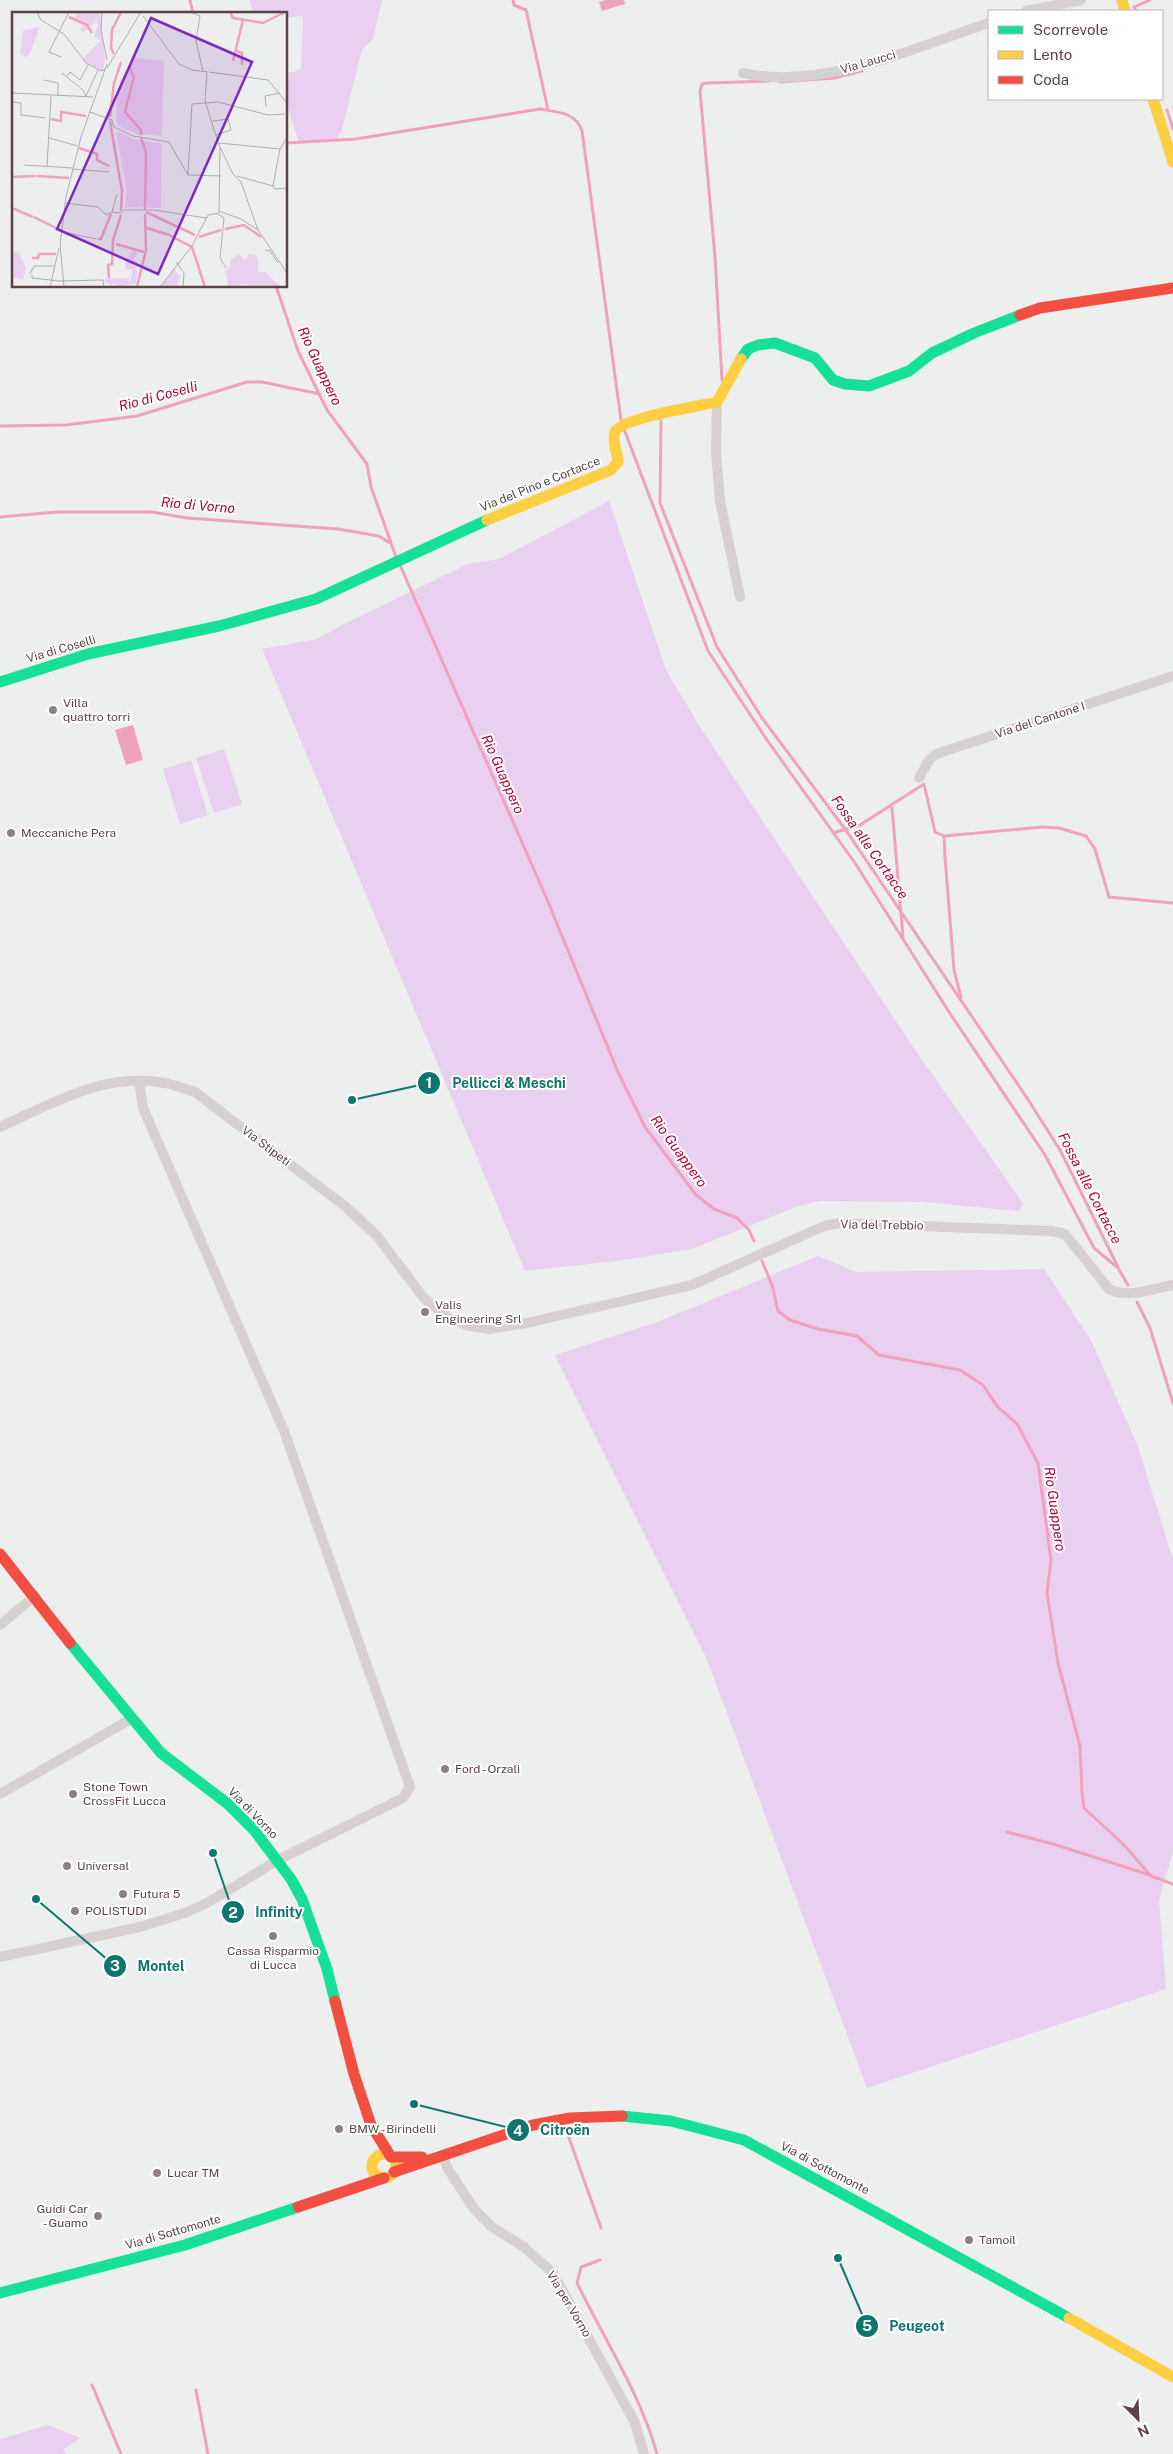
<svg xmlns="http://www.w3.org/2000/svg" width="1173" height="2454" font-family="'Public Sans',sans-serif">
<rect width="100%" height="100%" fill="#edefee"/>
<path fill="#ead0f0" d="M250,0H382L373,39L362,50L342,130L335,141L299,143L286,103V74L301,69L303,16L286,18V14H253Z
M609,501L666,670L699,725L916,1051L1023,1203L1019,1211L923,1202L819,1201L796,1207L692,1249L617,1261L525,1271L262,649L317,639L346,623L468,564L499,559Z
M224,749L242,804L214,813L196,758Z
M191,760L208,815L180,824L163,769Z
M818,1256L856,1272L1044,1269L1092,1342L1138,1447L1173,1559V1851L1159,1900L1166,1989L867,2088L706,1657L555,1355L657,1322Z
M48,2425L81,2438L63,2449L67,2454H0V2439Z"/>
<path fill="#f0a2bc" d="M606,0H624L625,4L602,11L599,2Z
M133,725L143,760L126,765L115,730Z"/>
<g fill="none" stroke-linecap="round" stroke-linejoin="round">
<path stroke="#f0a2bc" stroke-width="3" d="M190,0L193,14
M513,0L514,5L526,10L548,110
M1136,11L1134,7L1150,0
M780,82L834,78L862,71
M1162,94V95
M1167,110L1173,129
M286,143L356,139L540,109C557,112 576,112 582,131L621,420
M276,286L298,351L327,410L367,464L371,487L396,557
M722,380L715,257L700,91L702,84L707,83L769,81
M661,421L660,503L717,647L762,718L845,829L1027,1098L1060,1150L1118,1267
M0,426L66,425L137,416L247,382H262L320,394
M624,429L708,651L767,740L855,863L949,1012L1045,1155L1094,1248L1118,1268L1128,1285
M0,517L57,512H152L187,518L338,529L379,536L390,543
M400,565L546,897L618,1072L645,1127L696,1195L714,1209L737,1218L749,1230L754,1241
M892,808L903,937
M833,833L860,825L924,784L935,832L944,836L1042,827L1059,828L1086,836L1095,849L1109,897L1173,903
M944,836L945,858
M945,857L954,970L961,997
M762,1261L772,1285L778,1311L790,1320L818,1329L857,1336L879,1355L960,1370L983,1385L997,1406L1017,1424L1038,1463L1051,1560L1047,1593L1058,1663L1080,1746L1082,1792L1084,1808L1124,1845L1151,1876L1173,1884
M1137,1302L1150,1328L1173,1403
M1007,1832L1053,1844L1150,1875
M568,2135L601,2228
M600,2260L581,2267L577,2283C604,2339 640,2393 657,2454
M92,2385L121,2454
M196,2390L208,2454"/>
<path stroke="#d6d0d1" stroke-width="10" d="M1026,11L1081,0
M743,73C822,91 915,47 989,23
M717,402L716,452L720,501L740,597
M919,778L929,760L936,754L1173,676
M0,1127C51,1104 106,1071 165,1083C175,1085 185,1089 195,1092L346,1207L377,1236L423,1297L449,1318L466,1325L489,1329L527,1323L692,1285L824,1226L839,1223L1051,1231L1065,1234L1109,1289C1128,1299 1152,1289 1173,1285
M0,1625L35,1596
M0,1794L131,1719
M0,1957L140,1927L185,1913L207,1903L278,1860L403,1798L410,1787L284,1431L143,1108L139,1081
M442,2155L448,2169L474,2209L492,2227L524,2247L553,2273L635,2423L644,2454"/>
<path stroke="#16e098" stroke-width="11" d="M741,359L748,349L758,345L775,343L815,358L833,380L845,384L869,386L909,371L932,353L974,333L1020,315
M0,682L88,654L219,626L316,599L487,520
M70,1643L161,1753L228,1804L254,1830L291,1879L302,1899L327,1969L335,2001
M622,2116L671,2121L744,2140L1069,2318
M0,2293L185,2245L298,2207"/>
<path stroke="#ffcf43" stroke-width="11" d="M1122,0L1125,11
M1153,99L1173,162
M487,520L611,470L618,462C617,454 612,439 615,432C620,418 700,406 717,402L741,359
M372 2166a12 12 0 1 1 24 0a12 12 0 1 1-24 0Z
M1069,2318L1173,2377"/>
<path stroke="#f24e42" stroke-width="11" d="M1020,315L1040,308L1173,288
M0,1554L70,1643
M335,2001L354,2074L371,2125L391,2157H422
M394,2172L533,2125L570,2118L622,2116
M298,2207L384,2178"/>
</g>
<g fill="#8e8081" stroke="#fff" stroke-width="2">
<circle cx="53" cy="710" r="5"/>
<circle cx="11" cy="833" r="5"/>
<circle cx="425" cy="1312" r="5"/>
<circle cx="445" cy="1769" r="5"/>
<circle cx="73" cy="1794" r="5"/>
<circle cx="67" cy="1866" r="5"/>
<circle cx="123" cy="1894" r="5"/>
<circle cx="75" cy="1911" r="5"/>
<circle cx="273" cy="1936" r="5"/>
<circle cx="339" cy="2129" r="5"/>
<circle cx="157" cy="2173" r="5"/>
<circle cx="98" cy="2216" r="5"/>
<circle cx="969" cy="2240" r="5"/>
</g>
<g text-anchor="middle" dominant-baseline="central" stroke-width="4" stroke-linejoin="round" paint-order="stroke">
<g font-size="12" fill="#5b4446" stroke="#fff">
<text transform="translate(868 62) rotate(-16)">Via Laucci</text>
<text transform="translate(540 484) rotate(-22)">Via del Pino e Cortacce</text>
<text transform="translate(61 649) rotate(-16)">Via di Coselli</text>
<text transform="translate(1040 720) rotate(-18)">Via del Cantone I</text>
<text transform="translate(266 1146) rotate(37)">Via Stipeti</text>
<text transform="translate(882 1225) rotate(1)">Via del Trebbio</text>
<text transform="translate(253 1813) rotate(46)">Via di Vorno</text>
<text transform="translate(825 2168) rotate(28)">Via di Sottomonte</text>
<text transform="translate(173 2232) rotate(-16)">Via di Sottomonte</text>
<text transform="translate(569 2304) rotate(59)">Via per Vorno</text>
</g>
<g font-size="12" fill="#5b4446" stroke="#fff" text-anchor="start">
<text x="63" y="703">Villa<tspan x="63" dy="14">quattro torri</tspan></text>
<text x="21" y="833">Meccaniche Pera</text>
<text x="435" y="1305">Valis<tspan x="435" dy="14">Engineering Srl</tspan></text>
<text x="455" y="1769">Ford - Orzali</text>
<text x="83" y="1787">Stone Town<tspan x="83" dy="14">CrossFit Lucca</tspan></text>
<text x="77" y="1866">Universal</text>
<text x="133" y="1894">Futura 5</text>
<text x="85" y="1911">POLISTUDI</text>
<text x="273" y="1951" text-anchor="middle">Cassa Risparmio<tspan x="273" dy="14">di Lucca</tspan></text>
<text x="349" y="2129">BMW - Birindelli</text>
<text x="167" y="2173">Lucar TM</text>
<text x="88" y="2209" text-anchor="end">Guidi Car<tspan x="88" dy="14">- Guamo</tspan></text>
<text x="979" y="2240">Tamoil</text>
</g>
<g font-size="14" font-style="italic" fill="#ae043e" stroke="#fff">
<text transform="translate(320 366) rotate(65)">Rio Guappero</text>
<text transform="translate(158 396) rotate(-15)">Rio di Coselli</text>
<text transform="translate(198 505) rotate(5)">Rio di Vorno</text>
<text transform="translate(503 774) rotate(66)">Rio Guappero</text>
<text transform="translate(870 847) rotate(55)">Fossa alle Cortacce</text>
<text transform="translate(679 1151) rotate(54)">Rio Guappero</text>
<text transform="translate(1090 1188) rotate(63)">Fossa alle Cortacce</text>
<text transform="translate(1055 1509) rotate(82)">Rio Guappero</text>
</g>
</g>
<g transform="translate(12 12)">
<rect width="275" height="275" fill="#edefee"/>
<path d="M64,0H88L93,48L91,59L70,48L88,29L82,24L86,12L84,10L71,21L68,17L72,12L62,7ZM28,15L18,41L14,45L8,42L11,18ZM122,46L152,49L150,124L124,122L105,113L104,94L108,69ZM104,119L122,127L150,132L149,196L113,195L115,179ZM122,238H126L121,249L125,250L124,258L126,259L124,272L105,275L102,271L98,275V272L93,271V267L103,266H116L119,269L120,257L114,258L113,250ZM0,240H7L14,257L11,268L3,266L0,269ZM227,242L233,249L237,242L243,243L246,246V260H253L269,275H236L235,271L216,275L214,258L219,255L218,248ZM162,257L168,264L164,275H148Z" fill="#ead0f0"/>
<path fill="none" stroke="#f0a2bc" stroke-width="2.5" d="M218,0L221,6L251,11L273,0M57,5L75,13L80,21M225,39L230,41V53M102,42L99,36L100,18L109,0M221,49L231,8M117,55L122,65L113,100L129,118V123M98,105L102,71L109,50M39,107L49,109V100L74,104M98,109L110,179L109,199M98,110L108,168M129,126L134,140L133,198M67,136L85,142V148L97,154M25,164L57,166M0,165L24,164M0,196L21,205M134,200L183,223M22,205L48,218M135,216L157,223L180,235L193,275M213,217L232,213L249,225M187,225L209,218M86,227H89L99,202M104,232L132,240M20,246H26L27,242H44M97,266L96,253L100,252L101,228L109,203M125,275L134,238L133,202"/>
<path fill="none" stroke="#b3abab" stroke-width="1" d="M25,0L29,8L52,22L74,51L89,59L94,57M90,0L89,18L95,48M179,0L188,4L184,29L191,59M131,4L167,52L180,58L196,60M49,45L37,40L57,0M95,56L129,0M197,60L256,68L275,91M50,61L71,78L74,85M195,61L193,89L207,133L221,162L229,170L246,218L275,261M55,64L58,60L68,68L76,53M32,68L46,71V83M0,77L1,81L81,85M74,84L86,58M0,90L9,91V103L34,106M254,94L253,84L268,81M78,100L100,108L102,115L121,124L157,130L176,163L209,164M201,109L216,107L219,118L204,123M275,125L268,137L261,174L263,177L275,176M37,126L66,134M207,131L268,137M12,153L61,156M35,154L39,84M61,157L97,160M176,163L180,92L206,90L256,103L273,102M225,164L261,174M53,191L86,195L94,203L100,200L109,201L112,198H142L194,206M207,199L229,207L246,218M100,200L105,182M206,202L212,206L208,246L214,256M50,220L85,227M253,238L258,239L266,251M164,250L172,261L171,275M18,262L22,254H43M20,263V266L47,269L91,268L92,275M38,275L47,236M52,275L48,233L54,185L69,125L95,52M148,275L180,234L196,203L207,201L208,136"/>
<path fill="#7b2cbf" fill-opacity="0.15" stroke="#7b2cbf" stroke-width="2.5" d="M139,6L240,50L146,262L45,217Z"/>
<rect width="275" height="275" fill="none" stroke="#5b4446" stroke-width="2.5"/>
</g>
<path fill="none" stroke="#0f766e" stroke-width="2" d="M352 1100L429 1083M213 1853L233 1912M36 1899L115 1966M414 2104L518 2130M838 2258L867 2326"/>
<g fill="#0f766e" stroke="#fff" stroke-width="2">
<circle cx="352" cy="1100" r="5"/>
<circle cx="213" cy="1853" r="5"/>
<circle cx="36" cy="1899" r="5"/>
<circle cx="414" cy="2104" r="5"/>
<circle cx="838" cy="2258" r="5"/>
<circle cx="429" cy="1083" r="12"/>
<circle cx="233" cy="1912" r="12"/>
<circle cx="115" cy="1966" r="12"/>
<circle cx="518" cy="2130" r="12"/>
<circle cx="867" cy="2326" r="12"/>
</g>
<g font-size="15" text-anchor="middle" font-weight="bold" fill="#fff">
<text x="429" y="1088">1</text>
<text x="233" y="1918">2</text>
<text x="115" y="1971">3</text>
<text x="518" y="2136">4</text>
<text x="867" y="2331">5</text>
</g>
<g font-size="14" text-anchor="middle" font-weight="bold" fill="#0f766e" stroke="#fff" stroke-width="4" stroke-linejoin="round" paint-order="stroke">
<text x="509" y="1088">Pellicci &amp; Meschi</text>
<text x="279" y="1917">Infinity</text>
<text x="161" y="1971">Montel</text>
<text x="565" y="2135">Citroën</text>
<text x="917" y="2331">Peugeot</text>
</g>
<rect x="988" y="10" width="175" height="90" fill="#ffffff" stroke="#bdb4b5"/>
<rect x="998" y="26" width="25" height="8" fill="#16e098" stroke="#bdb4b5"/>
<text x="1033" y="35" font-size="15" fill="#5b4446">Scorrevole</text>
<rect x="998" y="51" width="25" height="8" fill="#ffcf43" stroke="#bdb4b5"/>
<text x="1033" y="60" font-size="15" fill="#5b4446">Lento</text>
<rect x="998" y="76" width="25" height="8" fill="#f24e42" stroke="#bdb4b5"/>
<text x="1033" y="85" font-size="15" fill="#5b4446">Coda</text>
<g transform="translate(1138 2419) rotate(156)" stroke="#ffffff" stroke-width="4" paint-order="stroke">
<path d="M0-4L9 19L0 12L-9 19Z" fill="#5b4446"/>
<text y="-8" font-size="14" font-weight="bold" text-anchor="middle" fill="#5b4446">N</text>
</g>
</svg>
